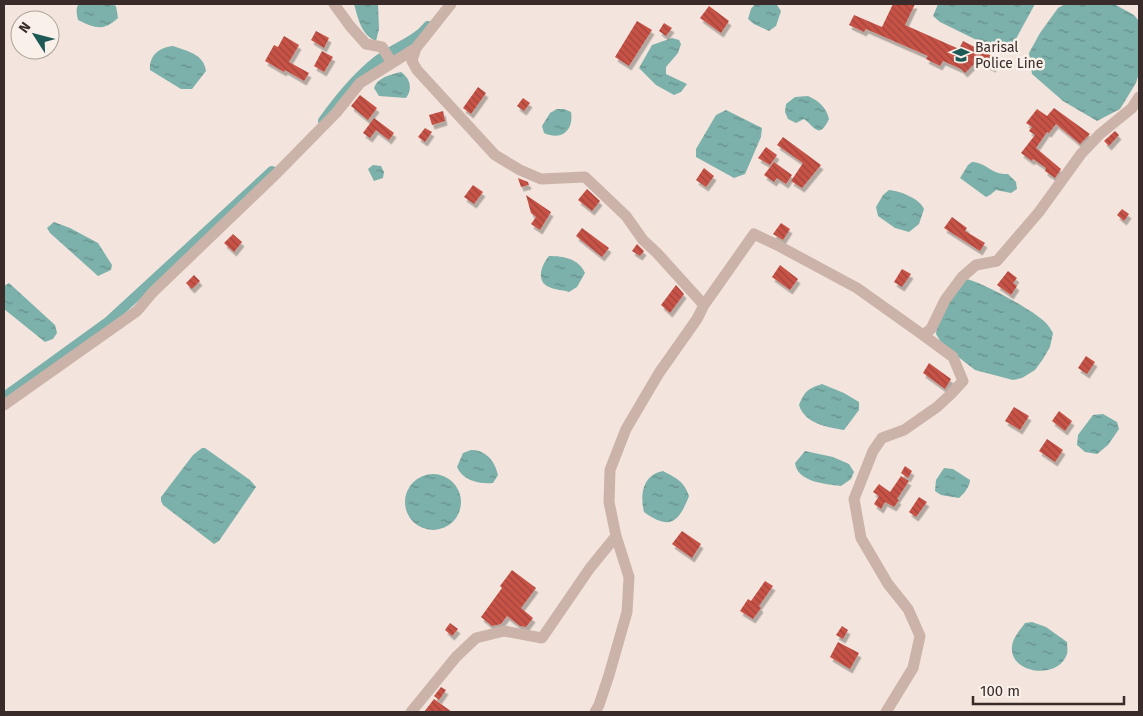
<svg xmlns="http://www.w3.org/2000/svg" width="1143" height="716" font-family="'Fira Sans',sans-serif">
<defs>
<pattern id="water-ripples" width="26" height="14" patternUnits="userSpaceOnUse" patternTransform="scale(1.25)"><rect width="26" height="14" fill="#7cb0aa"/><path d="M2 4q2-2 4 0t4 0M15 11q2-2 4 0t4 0" fill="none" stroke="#678f8a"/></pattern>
<pattern id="building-back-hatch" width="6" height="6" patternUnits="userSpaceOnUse" patternTransform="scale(1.25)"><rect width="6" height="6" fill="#c75247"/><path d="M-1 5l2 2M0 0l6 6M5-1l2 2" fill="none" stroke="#a3443b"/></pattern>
<filter id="shadow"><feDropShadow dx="2.5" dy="4.5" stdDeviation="0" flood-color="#0004"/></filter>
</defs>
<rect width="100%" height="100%" fill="#f3e5dd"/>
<path fill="url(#water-ripples)" d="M79,4H112L116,6L118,18C103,32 95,28 78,20C77,15 75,8 79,4Z
M354,4H378L379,29L376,41C361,35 358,18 354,4Z
M755,4H773L777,5L781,11L776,26L769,31L754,24L748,19L751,9Z
M938,4H1035L1011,48L1003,53L940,22L933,16Z
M1065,4H1114L1134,15L1139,21V73L1136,83L1120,109L1097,121L1063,101L1032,74L1029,53L1040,33L1058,8Z
M672,38L679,40L681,44L678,53L666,67V74L687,84L681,92L674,95L656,85L639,68L652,45Z
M173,46C187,51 204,54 206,71L192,89H181L150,70C149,55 160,47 173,46Z
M401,72C410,78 413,89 406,98L379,96L374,88C378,77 390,75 401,72Z
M808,96C819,101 826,107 829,119C819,140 815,127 804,119L796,123L788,119L785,112L786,104L795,97Z
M557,109H564L571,112C574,131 561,141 544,133L542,126L550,113Z
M726,110L762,128L761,137L745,174L734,178L696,157V149L716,115Z
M972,162C988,163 991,175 1008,174L1016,182L1017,189L1011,193L996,190L990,195L986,197L960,178L968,165Z
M373,165L381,166L384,172L383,178L374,181L368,169Z
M889,190C901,191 920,199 924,209L919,224L909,232L895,228L878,216L876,207L883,195Z
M54,222L70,228L98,243L112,265L111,270L98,276L50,233L47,228Z
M549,256C564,256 579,259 585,273L577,287L569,292C563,290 555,290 549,287C535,281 542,264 549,256Z
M967,279C985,284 1033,310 1046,323C1049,326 1051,330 1053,333L1050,347L1043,359L1035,370L1022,378L1013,380L975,370L948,349L941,342L936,334L937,326L949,297Z
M9,283L55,325L57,333L53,339L45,342L4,309V286Z
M822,384L844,393L859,402V410L844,430C827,427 805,424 799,405C805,391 807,389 822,384Z
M1103,414L1117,422L1119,429L1108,445L1097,454L1085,452L1077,445L1078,435L1093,415Z
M202,448H205L250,480L256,487L219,541L214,544L163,505L161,501V497L193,455Z
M471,450C486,450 495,461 498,475L493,483C479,484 463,481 457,467L463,453Z
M805,451L833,457L849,464L854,472L851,479L841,486C825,484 797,482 795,463Z
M944,468L953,469L970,480C970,486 964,494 959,498L941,495L935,491L936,480Z
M663,471C676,478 684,481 689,496C679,522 670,531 644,512C640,496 642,475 663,471Z
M405 502a28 28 0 1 1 56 0a28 28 0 1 1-56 0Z
M1032,622L1046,627L1067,642C1067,646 1068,651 1067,654C1058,681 1009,673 1012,647C1012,639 1020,630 1025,623Z"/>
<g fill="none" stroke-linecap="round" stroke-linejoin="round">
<path stroke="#7cb0aa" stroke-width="10" d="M323,121C338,100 362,71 384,56C399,46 417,40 428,26
M4,397L109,321L272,171"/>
</g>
<path fill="url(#building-back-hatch)" filter="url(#shadow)" d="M893,4H915L905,25L959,49L963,41L998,59L993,68L978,60L965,73L961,69L943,61L940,66L926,59L928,56L866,29L864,32L849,25L854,15L882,27Z
M709,6L729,21L721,33L700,18Z
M637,21L652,30L629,66L615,57Z
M664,23L672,28L666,36L659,31Z
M316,31L329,38L324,48L311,40Z
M284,36L299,45L289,62L309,73L304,81L285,70L284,72L265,61L274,45L278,47Z
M322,51L333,57L324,72L314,66Z
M478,87L486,93L471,114L463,108Z
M360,95L377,108L368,120L351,106Z
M523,98L530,103L524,111L517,106Z
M1054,108L1090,134L1080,144L1056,124L1049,133L1047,132L1036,148L1061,169L1055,178L1045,171L1046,168L1033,159L1032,161L1021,153L1035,135L1029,131L1032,127L1026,123L1037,109L1047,116Z
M443,111L445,121L432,125L429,115Z
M374,118L394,133L389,140L376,130L370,138L363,133Z
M425,128L432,132L425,142L418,137Z
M1115,131L1119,135L1109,146L1104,141Z
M783,137L821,165L802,188L791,181L803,163L777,145Z
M766,147L777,155L770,165L758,158Z
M774,162L792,175L786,184L777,178L774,182L764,175Z
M704,168L714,176L706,187L696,180Z
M518,178L528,182L529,185L521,187Z
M473,185L483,192L474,204L464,197Z
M587,189L600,201L592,211L578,200Z
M526,195L551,212L540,230L531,224L536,217L531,213Z
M1122,209L1129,214L1124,221L1117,215Z
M952,217L967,228L965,231L985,243L980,251L944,228Z
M781,223L790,229L783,240L773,234Z
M582,228L609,248L602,257L576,236Z
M233,234L242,242L234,252L224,243Z
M637,244L644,251L640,256L632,251Z
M780,265L798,279L790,290L772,277Z
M902,269L911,274L902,287L894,282Z
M1008,271L1017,278L1013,283L1017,286L1011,295L997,285Z
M194,275L200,281L192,289L186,283Z
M676,285L684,294L670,313L661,305Z
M1086,356L1095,362L1087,374L1078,368Z
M929,363L951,379L945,389L923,373Z
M1014,407L1029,416L1020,430L1005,421Z
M1059,411L1072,421L1065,431L1052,421Z
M1047,439L1063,450L1055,462L1039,451Z
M905,466L912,471L908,478L901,473Z
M901,476L909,481L897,499L899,500L894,507L885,502L881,509L874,504L879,496L873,492L879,484L890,492Z
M919,497L927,502L916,517L909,512Z
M682,531L701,544L692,558L672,544Z
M512,570L536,588L521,608L533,618L526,627L520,626L507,616L501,624L492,626L481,617L502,588L500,586Z
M765,581L773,586L759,606L761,608L753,619L740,611L748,599L751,601Z
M450,623L458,629L452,636L445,630Z
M842,626L848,630L843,639L836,635Z
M838,642L859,653L850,669L830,657Z
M441,687L446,690L439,700L434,696Z
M434,699L452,712H424Z"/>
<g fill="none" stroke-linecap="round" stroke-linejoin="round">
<path stroke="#cbb3a9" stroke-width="11" d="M334,4L350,26L366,44L382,47L392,63
M416,48L412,61L417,70L495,155L520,170L541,179L585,177L626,216L643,240L657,253L704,305L697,319L659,373L626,429L610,470L609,502L616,536L629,577L627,612L609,675L599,705L595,712
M704,305L754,234L777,245L857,288L923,335L931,329L945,300L962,277L976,265L997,261L1039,212L1081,154L1100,134L1132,108L1139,97
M4,405L137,311L152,293L277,173L336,113L360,83L416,48L451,4
M411,712L456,657L476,638L504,631L542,638L590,568L616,536
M886,712L913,668L920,636L908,609L888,584L861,538L854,499L873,451L882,438L904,430L937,407L951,394L963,381L953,357L923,335"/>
</g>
<defs>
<g id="school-bare" transform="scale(1.35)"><path d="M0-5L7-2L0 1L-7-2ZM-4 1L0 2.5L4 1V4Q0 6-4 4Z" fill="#1e5a55" stroke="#faf0ea" stroke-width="2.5" paint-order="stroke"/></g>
</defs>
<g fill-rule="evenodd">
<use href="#school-bare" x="961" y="55"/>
</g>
<g text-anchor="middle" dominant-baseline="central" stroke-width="5" stroke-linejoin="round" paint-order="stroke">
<g font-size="14" fill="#382b29" stroke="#faf0ea" text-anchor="start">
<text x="975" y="47">Barisal<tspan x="975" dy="16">Police Line</tspan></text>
</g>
</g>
<rect width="1143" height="716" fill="none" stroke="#382b29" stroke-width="10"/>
<g transform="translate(35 35) rotate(306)"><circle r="24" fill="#faf0ea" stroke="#aca19d"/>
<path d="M0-4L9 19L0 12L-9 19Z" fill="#1e5a55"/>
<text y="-8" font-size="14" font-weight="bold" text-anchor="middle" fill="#382b29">N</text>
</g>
<path d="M973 696v8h151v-8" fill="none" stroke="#382b29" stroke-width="2.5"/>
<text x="980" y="696" font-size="15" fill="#382b29" stroke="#faf0ea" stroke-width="4" paint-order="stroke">100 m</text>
</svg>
